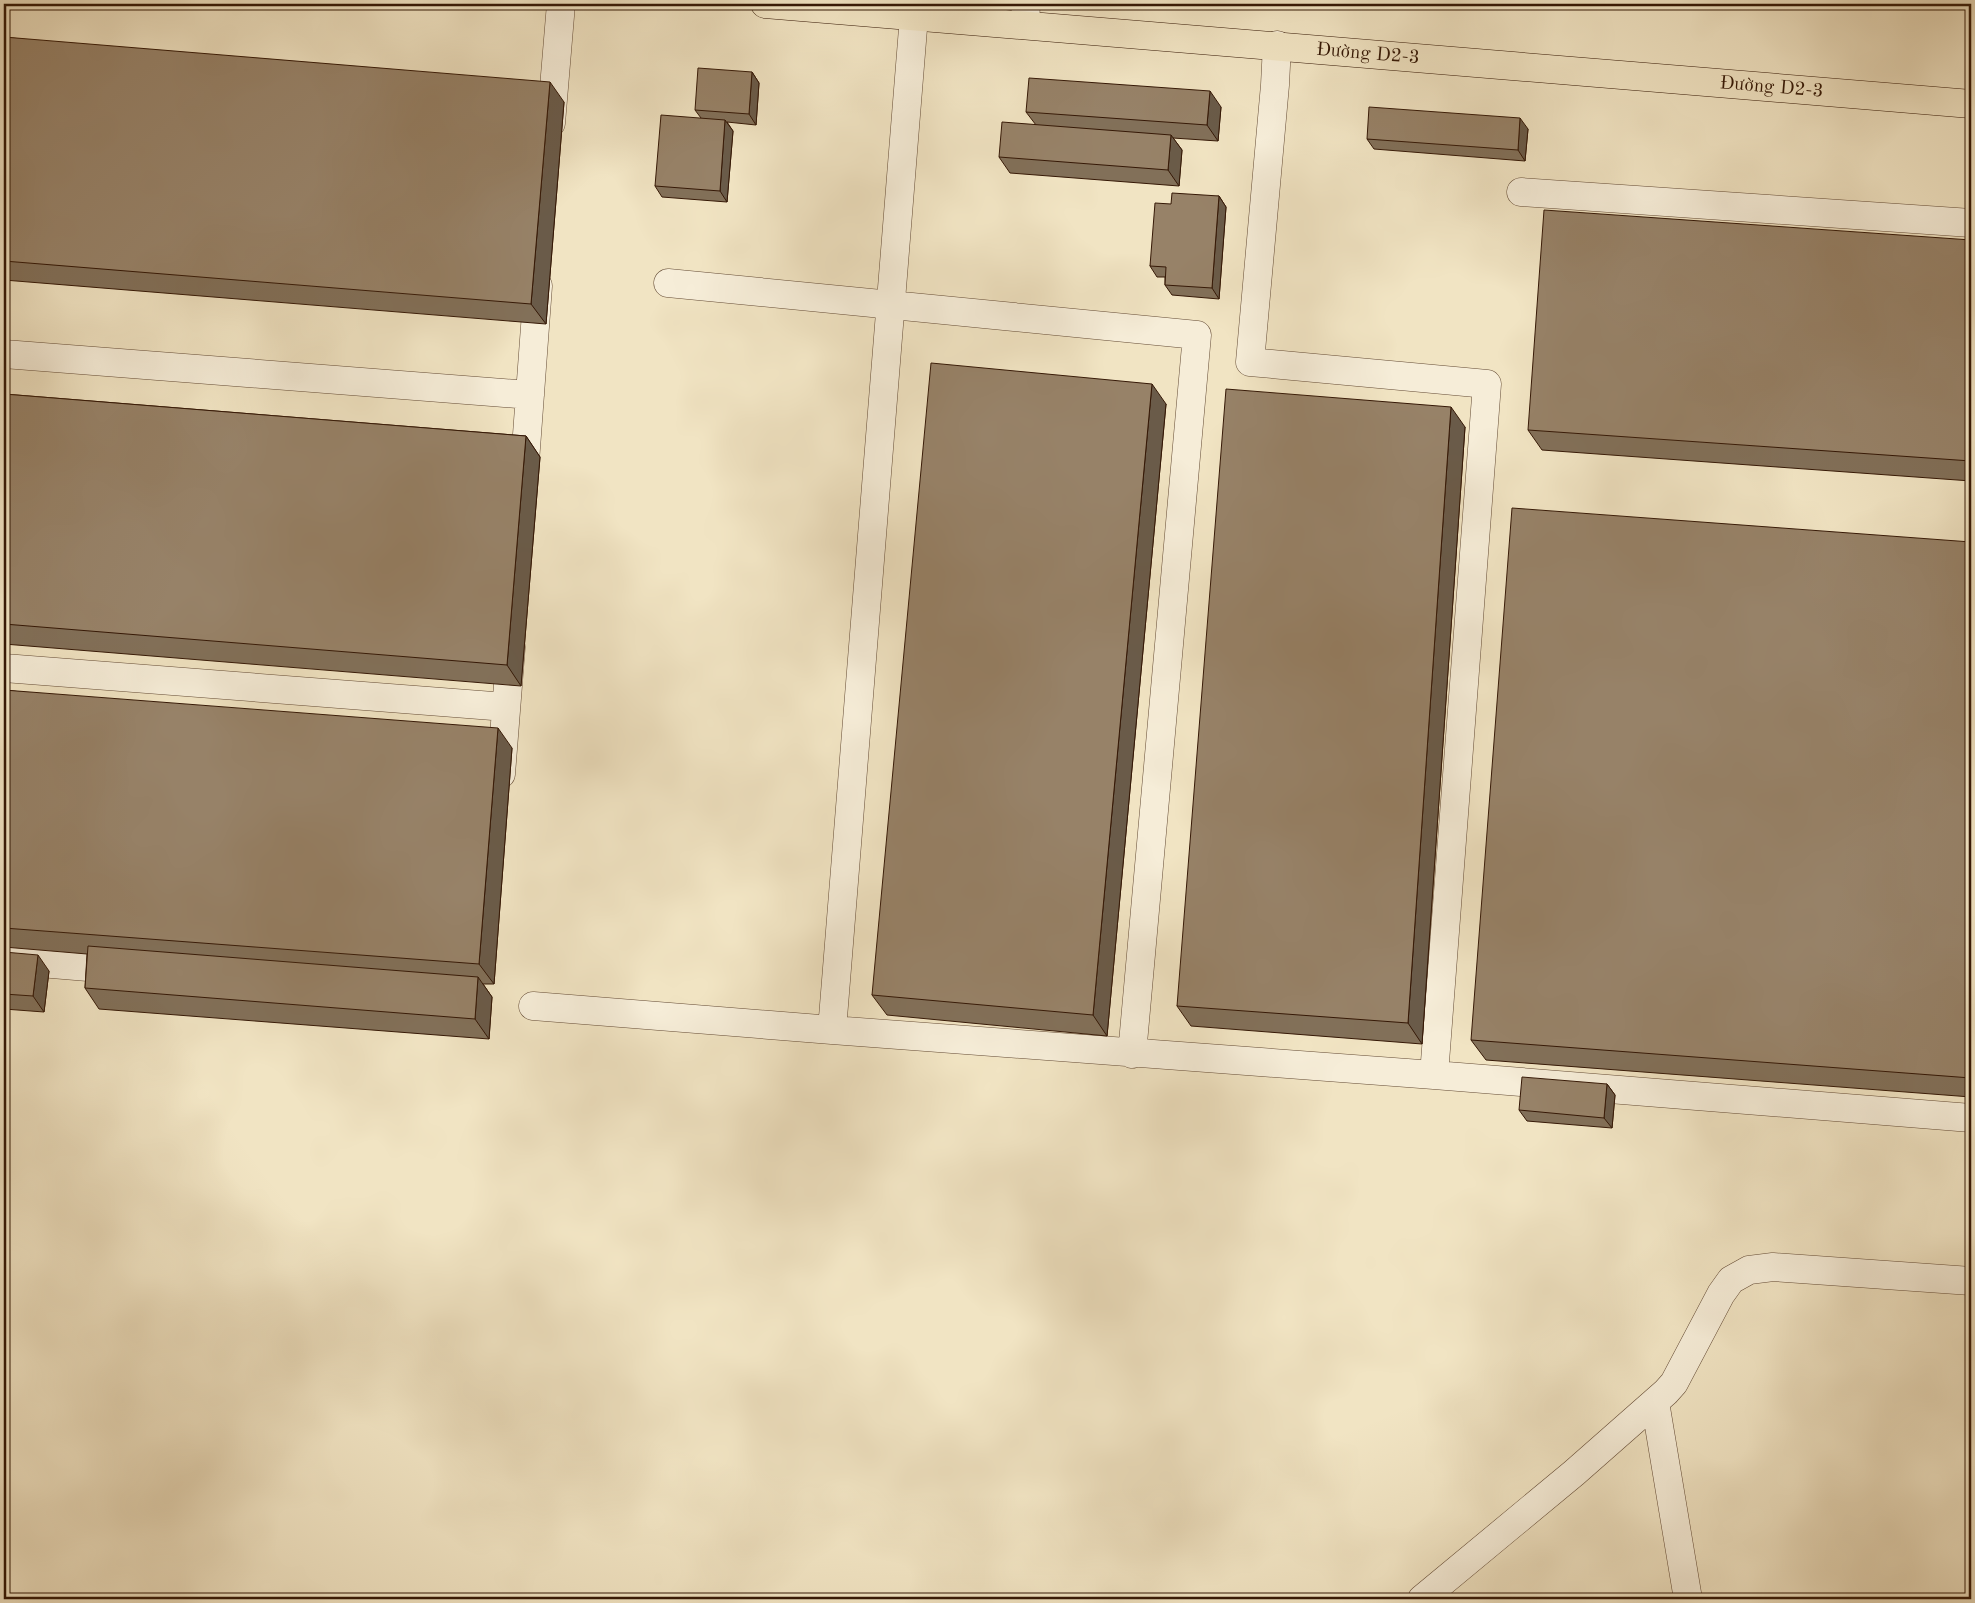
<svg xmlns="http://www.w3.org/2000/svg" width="1975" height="1603" font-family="'Old Standard TT',serif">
<rect width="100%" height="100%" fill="#f1e4c3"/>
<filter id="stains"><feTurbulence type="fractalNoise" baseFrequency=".004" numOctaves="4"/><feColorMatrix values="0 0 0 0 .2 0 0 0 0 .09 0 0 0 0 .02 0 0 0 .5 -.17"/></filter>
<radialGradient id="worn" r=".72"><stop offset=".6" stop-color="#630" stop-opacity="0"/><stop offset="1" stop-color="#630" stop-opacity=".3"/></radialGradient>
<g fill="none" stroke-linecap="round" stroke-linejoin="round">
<g stroke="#644b35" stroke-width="29">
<path id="minor" d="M1025,25L1026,4
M1277,45L1275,85L1250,362L1487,384L1434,1075
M551,123L561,4
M1521,192L1971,223
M668,283L1197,335L1132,1054
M4,354L530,395
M524,475L538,286
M4,668L506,707
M501,774L511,647
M4,960L124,970
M533,1006L832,1030L914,16
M832,1030L1434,1075L1971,1118
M1655,1402L1688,1599
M1422,1599L1574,1473L1666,1392L1674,1383L1721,1294L1731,1280L1749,1270L1773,1267L1971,1281"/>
</g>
<g stroke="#351806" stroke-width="29">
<g id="major">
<path id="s1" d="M765,4L1971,104"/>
</g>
</g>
<use href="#minor" stroke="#f6edd8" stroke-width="28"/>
<use href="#major" stroke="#f1e4c3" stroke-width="28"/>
</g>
<path fill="#827059" stroke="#351806" d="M4,37L564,102L546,324L4,280Z
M752,72L759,83L756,125L727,122L733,131L727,202L662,197L655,186L701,118L695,110Z
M1221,107L1218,141L1173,138L1182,150L1179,186L1010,173L999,157L1036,125L1026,112Z
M1528,129L1525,161L1374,149L1367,139Z
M1219,196L1226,207L1219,299L1172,295L1165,285V277H1157L1150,266L1171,204Z
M1971,240V481L1542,450L1528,430Z
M4,394L526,436L540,457L521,686L4,644Z
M1166,404L1107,1036L887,1015L872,995Z
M1465,427L1422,1044L1191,1026L1177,1006Z
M1971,542V1097L1486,1060L1471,1040Z
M4,690L512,748L494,984H483L492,997L489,1039L99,1009L85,988L87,954L4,947Z
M4,952L49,971L44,1012L4,1009Z
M1607,1084L1615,1095L1612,1128L1527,1121L1519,1110Z"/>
<path fill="#6a5b49" stroke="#351806" d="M752,72L759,83L756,125L749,114Z
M550,82L564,102L546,324L531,304Z
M1210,91L1221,107L1218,141L1207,125Z
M1520,118L1528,129L1525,161L1518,150Z
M725,120L733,131L727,202L720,191Z
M1171,135L1182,150L1179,186L1168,170Z
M1219,196L1226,207L1219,299L1212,288Z
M1152,384L1166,404L1107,1036L1093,1015Z
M1451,407L1465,427L1422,1044L1408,1023Z
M526,436L540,457L521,686L507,665Z
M498,728L512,748L494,984L479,964Z
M38,955L49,971L44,1012L33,996Z
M478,977L492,997L489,1039L475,1019Z
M1607,1084L1615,1095L1612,1128L1604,1118Z"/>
<path fill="#978268" stroke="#351806" d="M4,37L550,82L531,304L4,261Z
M698,68L752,72L749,114L695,110Z
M1029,78L1210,91L1207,125L1026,112Z
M1369,107L1520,118L1518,150L1367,139Z
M661,115L725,120L720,191L655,186Z
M1002,122L1171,135L1168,170L999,157Z
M1172,193L1219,196L1212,288L1165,285L1166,267L1150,266L1155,203L1171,204Z
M1544,210L1971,240V461L1528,430Z
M931,363L1152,384L1093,1015L872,995Z
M1226,389L1451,407L1408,1023L1177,1006Z
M4,394L526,436L507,665L4,624Z
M1512,508L1971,542V1078L1471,1040Z
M4,690L498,728L479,964L4,928Z
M88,946L478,977L475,1019L85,988Z
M4,952L38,955L33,996L4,994Z
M1522,1077L1607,1084L1604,1118L1519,1110Z"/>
<g text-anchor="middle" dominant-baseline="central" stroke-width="4" stroke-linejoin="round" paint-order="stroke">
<g font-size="19" fill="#351806" stroke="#f6edd8">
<text stroke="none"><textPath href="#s1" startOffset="605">Đường D2-3</textPath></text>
<text stroke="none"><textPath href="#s1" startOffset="1010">Đường D2-3</textPath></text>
</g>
</g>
<rect width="1975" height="1603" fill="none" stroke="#f1e4c3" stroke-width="20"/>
<rect x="5" y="5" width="1965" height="1593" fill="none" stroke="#351806" stroke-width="2.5"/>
<rect x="10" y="10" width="1955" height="1583" fill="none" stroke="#351806"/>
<rect width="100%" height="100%" filter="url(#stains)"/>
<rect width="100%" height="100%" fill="url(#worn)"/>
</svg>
